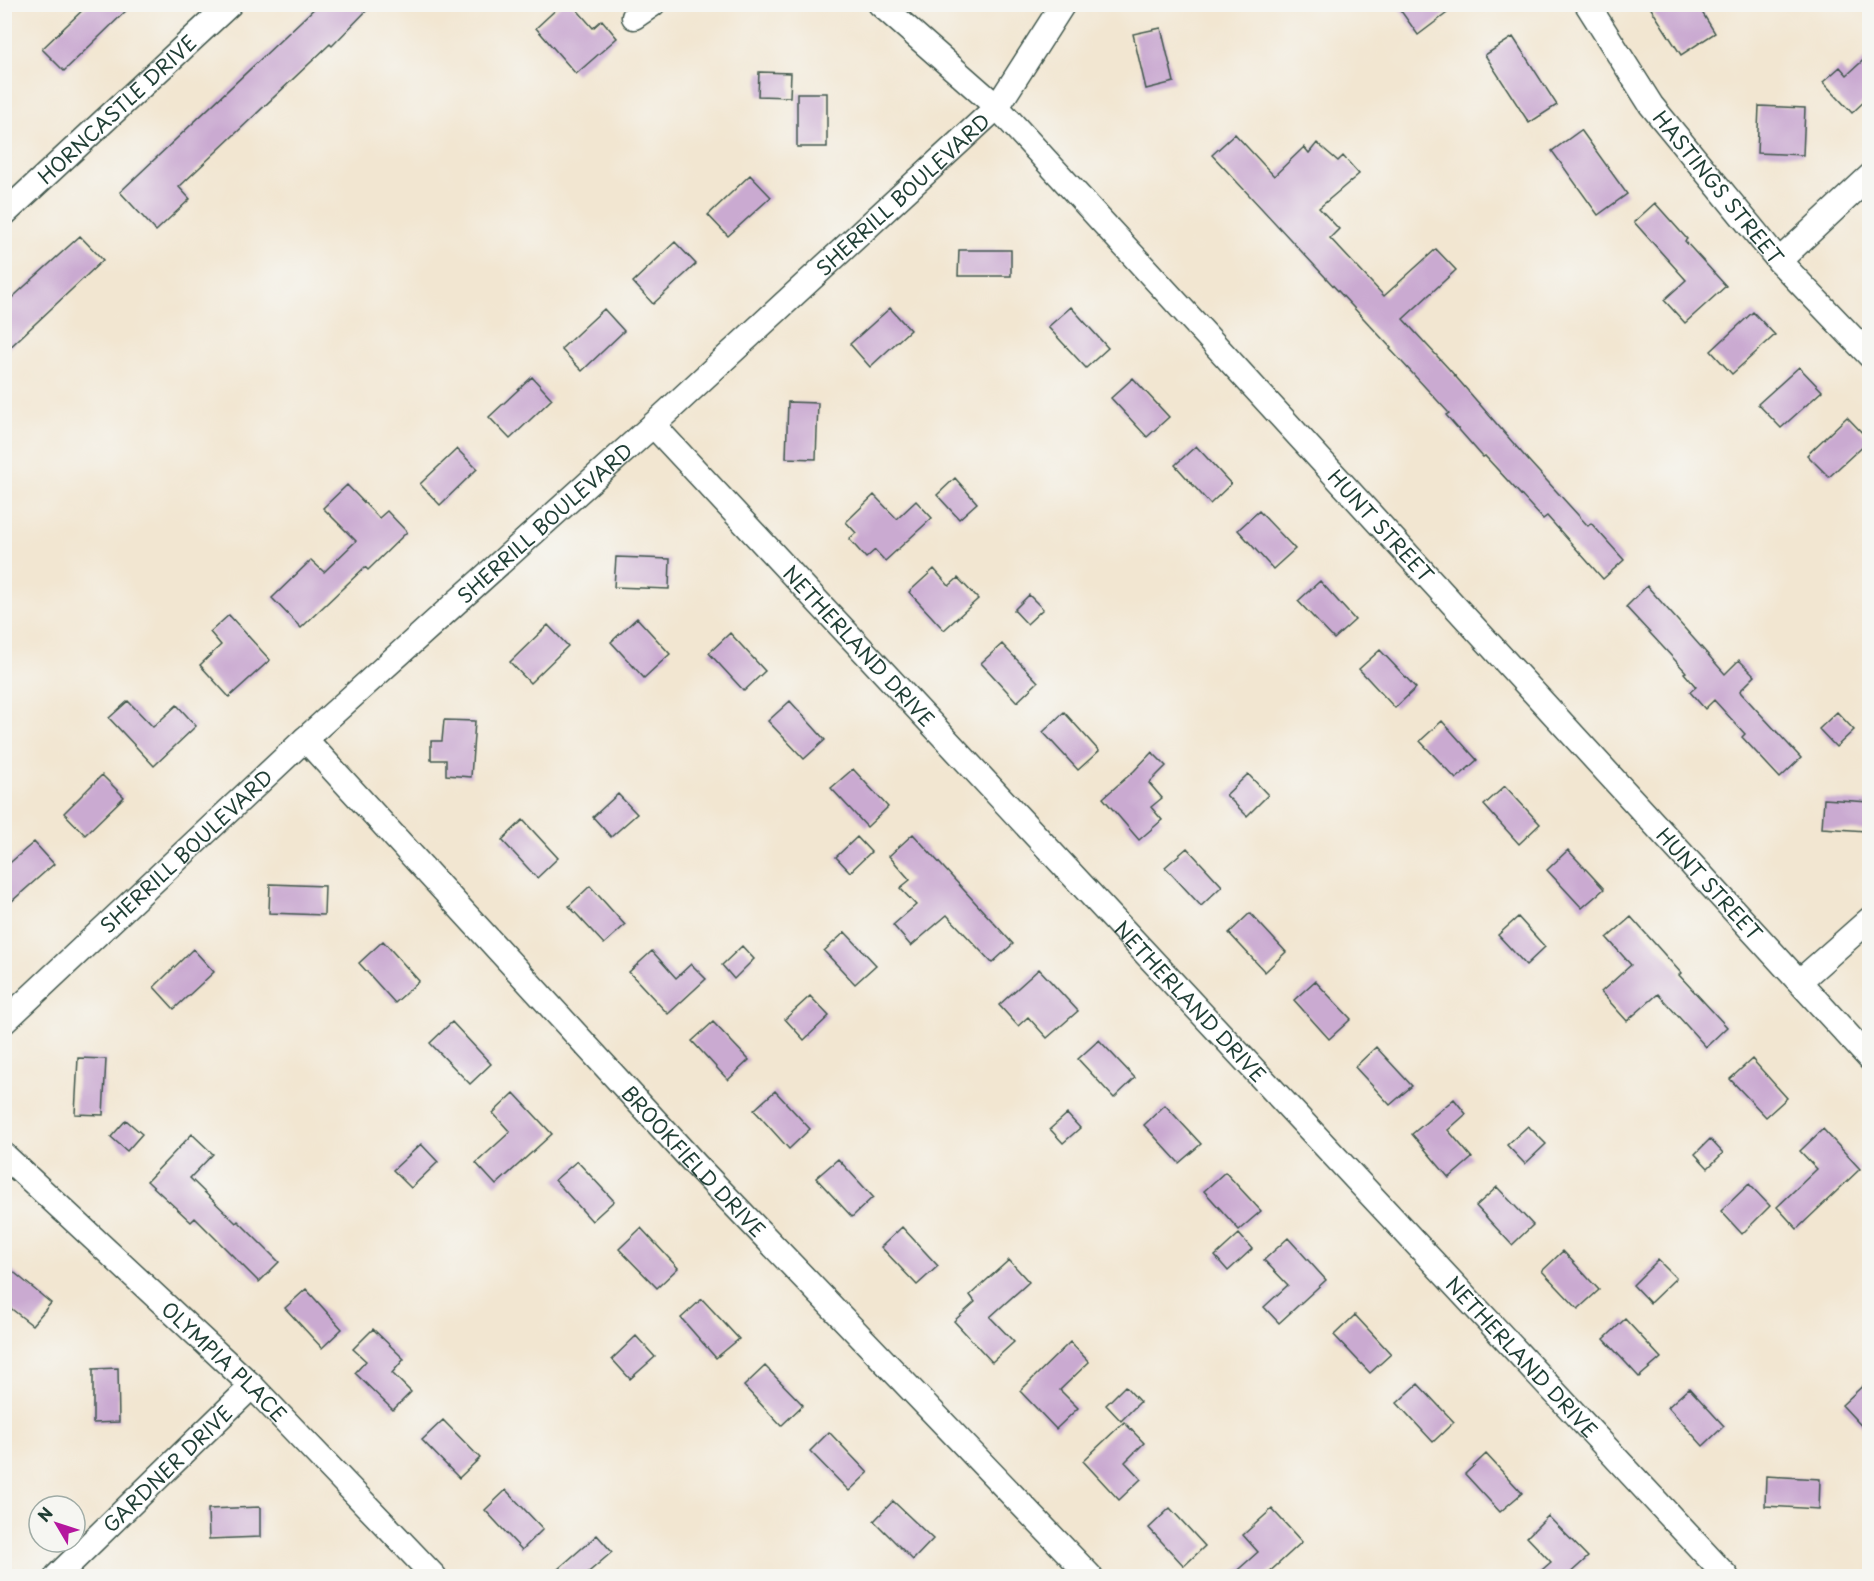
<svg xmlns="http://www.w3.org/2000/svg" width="1874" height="1581" font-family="'Playpen Sans',sans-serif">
<rect width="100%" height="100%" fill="#f6f6f2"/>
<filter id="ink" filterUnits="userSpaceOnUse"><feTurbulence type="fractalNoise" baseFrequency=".0167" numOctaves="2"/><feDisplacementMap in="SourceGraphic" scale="12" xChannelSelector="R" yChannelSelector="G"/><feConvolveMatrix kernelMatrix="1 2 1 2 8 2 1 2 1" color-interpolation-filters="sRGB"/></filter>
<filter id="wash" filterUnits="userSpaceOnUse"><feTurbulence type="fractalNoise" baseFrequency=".008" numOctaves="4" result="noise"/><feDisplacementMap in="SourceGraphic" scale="24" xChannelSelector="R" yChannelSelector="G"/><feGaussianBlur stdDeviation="1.35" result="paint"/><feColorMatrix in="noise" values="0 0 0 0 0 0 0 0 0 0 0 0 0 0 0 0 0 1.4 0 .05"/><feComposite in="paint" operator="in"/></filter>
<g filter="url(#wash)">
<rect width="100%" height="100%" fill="#f2e6d1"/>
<g id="blocks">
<path fill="#caaad1" d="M89,4H133L64,71L42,49Z
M319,4H373L332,46L330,44L179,187L190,199L156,231L120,192Z
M562,4H572L593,28L602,20L617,38L576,74L536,28Z
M1396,4H1459L1418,35Z
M1648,4H1697L1715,33L1681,55Z
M1161,28L1174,82L1146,89L1133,34Z
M1513,37L1557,105L1529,123L1485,55Z
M1869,55V97L1852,113L1823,82L1840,67L1847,75Z
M759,72L791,73L790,97L758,96Z
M797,93H827V147H797Z
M1759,106L1805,108L1803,155L1757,153Z
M1581,130L1627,194L1598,215L1552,151Z
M1235,134L1274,176L1304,147L1309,153L1317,143L1338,161L1343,156L1359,174L1319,208L1339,229L1330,238L1384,296L1436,249L1456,270L1403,319L1449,369L1528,460L1588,526L1591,523L1624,560L1603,579L1547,516L1543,519L1485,456L1483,457L1446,415L1449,413L1390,349L1391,348L1212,155Z
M750,175L771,197L728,236L708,215Z
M1655,203L1687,239L1685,241L1726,286L1685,323L1664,300L1686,280L1634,222Z
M80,236L103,260L4,353V305Z
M675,242L696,264L653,304L633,282Z
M959,250H1011V276H958Z
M1071,307L1108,348L1086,368L1048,327Z
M890,308L910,330L870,367L850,344Z
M604,309L624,331L582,371L561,349Z
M1753,312L1775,335L1732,374L1711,351Z
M1799,367L1822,391L1781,428L1758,404Z
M532,377L552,399L510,439L489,417Z
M1133,378L1169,417L1147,437L1111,398Z
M788,402L818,403L816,459L786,458Z
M1847,417L1869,440L1829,477L1807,455Z
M1196,446L1231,484L1210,504L1175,465Z
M457,449L477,469L440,505L420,484Z
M955,478L977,503L959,519L937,495Z
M347,485L379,518L387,511L407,532L368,570L365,567L301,628L272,598L311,560L324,572L356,541L323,508Z
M874,495L897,519L916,501L932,518L885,561L875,550L866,558L849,539L856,533L846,522Z
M1259,511L1295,549L1273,569L1238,530Z
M616,557L670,559L669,589L614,587Z
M934,569L949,586L958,578L978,599L944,630L909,592Z
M1320,581L1355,620L1334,639L1298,601Z
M1647,586L1725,674L1739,660L1755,676L1740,691L1741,693L1801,758L1780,778L1742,737L1745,734L1714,700L1705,709L1690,692L1696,687L1684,673L1686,672L1626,607Z
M1029,595L1043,609L1027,624L1014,610Z
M229,615L270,660L229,697L200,665L221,645L210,632Z
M637,618L670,654L644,678L611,642Z
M548,625L568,646L530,683L510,662Z
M730,633L765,671L744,691L709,653Z
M1002,644L1038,682L1017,702L981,663Z
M1380,650L1416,688L1395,708L1359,669Z
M128,701L153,727L177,705L196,726L154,766L109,718Z
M790,701L825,740L804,759L768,721Z
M1064,712L1099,751L1078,770L1043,732Z
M1837,712L1854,730L1836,747L1819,729Z
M444,720L475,721L471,777L446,775V760H431V741H442Z
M1442,721L1477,760L1456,779L1420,741Z
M1152,752L1166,766L1149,783L1162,798L1151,807L1162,820L1139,840L1103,798L1134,771Z
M853,769L888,807L867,827L831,788Z
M1248,774L1268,795L1247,816L1226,795Z
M102,775L124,797L85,835L64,813Z
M1505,786L1540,824L1519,844L1484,805Z
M618,794L637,814L611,837L593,817Z
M1824,799L1869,802V826L1866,825V831L1822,828Z
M523,820L558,858L537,878L502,840Z
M913,834L1013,944L992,963L947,915L911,946L893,925L916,905L900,888L910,880L889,856Z
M857,837L871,852L850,872L836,857Z
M34,842L54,864L4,908V868Z
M1187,848L1222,886L1201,906L1165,867Z
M1568,850L1604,889L1582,908L1547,870Z
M270,884L325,886L324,915L269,913Z
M590,886L625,925L604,944L569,906Z
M1250,913L1286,952L1265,972L1229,933Z
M1518,917L1545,947L1526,965L1498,935Z
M1631,917L1681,973L1679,975L1727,1027L1706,1047L1658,994L1627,1021L1601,992L1631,965L1607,938Z
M845,932L876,965L855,984L824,951Z
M383,941L419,981L395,1003L359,963Z
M742,946L754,959L734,979L722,965Z
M193,949L214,972L174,1009L154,987Z
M652,951L676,978L691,964L706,979L668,1014L629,972Z
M1039,969L1078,1011L1047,1038L1028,1017L1018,1026L999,1005Z
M1315,981L1351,1019L1329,1039L1294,1000Z
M810,996L829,1016L804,1040L785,1019Z
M452,1022L491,1064L470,1084L430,1043Z
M713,1022L749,1060L728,1080L692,1041Z
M1099,1040L1135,1078L1114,1098L1078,1059Z
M1376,1047L1412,1086L1390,1105L1355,1067Z
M78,1058L106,1059L103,1115L75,1114Z
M1752,1059L1787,1098L1766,1117L1730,1079Z
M775,1091L810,1129L789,1149L754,1110Z
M514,1093L552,1134L496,1185L476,1163L510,1132L493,1113Z
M1454,1099L1466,1114L1448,1130L1472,1158L1449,1178L1412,1134Z
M1165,1105L1201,1144L1179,1163L1144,1125Z
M1067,1114L1080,1128L1063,1143L1050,1129Z
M126,1120L142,1134L127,1151L111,1137Z
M1528,1126L1546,1144L1525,1164L1507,1145Z
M1823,1129L1860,1169L1797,1229L1777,1207L1817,1169L1800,1151Z
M192,1134L213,1154L190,1178L236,1223L238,1221L279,1262L259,1282L195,1218L191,1222L147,1181Z
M1710,1139L1723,1153L1708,1168L1695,1154Z
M421,1144L438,1162L411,1188L393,1170Z
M838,1159L873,1197L852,1217L816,1178Z
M577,1161L614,1201L592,1221L555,1180Z
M1225,1172L1261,1211L1239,1230L1204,1191Z
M1749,1184L1770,1206L1742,1234L1721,1211Z
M1497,1187L1533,1225L1512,1245L1476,1206Z
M902,1227L938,1266L917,1285L881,1247Z
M641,1228L678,1268L657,1288L619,1249Z
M1239,1234L1252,1249L1228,1271L1215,1256Z
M1288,1238L1326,1280L1279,1323L1264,1307L1288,1285L1264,1260Z
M1563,1251L1599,1290L1578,1309L1542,1271Z
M1009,1260L1029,1282L990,1317L1014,1342L992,1362L954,1321L975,1302L970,1295Z
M1658,1260L1676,1278L1650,1303L1633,1285Z
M4,1264L51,1303L32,1325L4,1303Z
M306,1289L342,1329L322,1348L285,1308Z
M702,1299L739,1339L716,1358L681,1318Z
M1355,1315L1391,1354L1370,1373L1334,1335Z
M1625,1319L1661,1358L1639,1377L1604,1339Z
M373,1329L404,1359L392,1373L411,1392L393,1410L355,1373L366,1361L353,1349Z
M636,1336L655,1357L630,1379L612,1359Z
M1070,1342L1089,1362L1060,1390L1078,1408L1056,1429L1020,1391Z
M765,1366L803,1405L781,1426L744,1386Z
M118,1368L119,1422L93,1423V1369Z
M1869,1380V1434L1842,1405Z
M1418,1384L1454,1422L1433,1442L1397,1403Z
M1125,1386L1140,1402L1121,1421L1106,1405Z
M1689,1388L1724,1426L1703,1446L1668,1407Z
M443,1420L480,1458L459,1478L422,1440Z
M1124,1422L1144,1443L1125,1462L1141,1479L1119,1500L1083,1461Z
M829,1432L868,1473L849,1491L810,1451Z
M1486,1454L1522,1493L1500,1512L1465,1474Z
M1766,1476L1820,1479L1819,1509L1765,1506Z
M506,1490L543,1529L522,1550L485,1510Z
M893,1501L933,1539L913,1560L874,1521Z
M260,1507V1537L209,1539L208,1509Z
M1170,1508L1205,1546L1184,1566L1149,1528Z
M1272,1509L1302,1542L1265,1576H1231L1258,1552L1243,1535Z
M1548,1516L1588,1557L1567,1576H1535L1551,1562L1527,1537Z
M597,1535L612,1552L584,1576H550Z"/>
</g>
</g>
<g filter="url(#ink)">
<use href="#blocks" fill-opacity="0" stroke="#3f564c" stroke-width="1.5"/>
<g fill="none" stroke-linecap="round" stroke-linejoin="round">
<g stroke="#3f564c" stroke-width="27">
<g id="minor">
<path id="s1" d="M880,4L997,107L1870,1059"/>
<path id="s2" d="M1587,4L1651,105L1779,261L1870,356"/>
<path d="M634,17L653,4"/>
<path id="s3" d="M4,214L230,4"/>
<path d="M1779,261L1870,176"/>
<path id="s4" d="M653,425L1726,1576"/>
<path id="s5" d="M305,739L696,1165L1090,1576"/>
<path d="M1800,981L1870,919"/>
<path id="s6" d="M4,1022L305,739L653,425L997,107L1063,4"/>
<path id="s7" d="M4,1155L252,1386L434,1576"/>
<path id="s8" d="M57,1576L252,1386"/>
</g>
</g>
<use href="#minor" stroke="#fff" stroke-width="24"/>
</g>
</g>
<g text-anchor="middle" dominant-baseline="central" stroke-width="4.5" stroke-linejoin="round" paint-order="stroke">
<g font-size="20" fill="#1f3d34" stroke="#f6f6f2">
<text stroke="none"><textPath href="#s3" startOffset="154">HORNCASTLE DRIVE</textPath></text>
<text stroke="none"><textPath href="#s2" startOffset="226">HASTINGS STREET</textPath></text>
<text stroke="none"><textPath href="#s6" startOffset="1222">SHERRILL BOULEVARD</textPath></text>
<text stroke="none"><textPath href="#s6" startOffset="736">SHERRILL BOULEVARD</textPath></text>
<text stroke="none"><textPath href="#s1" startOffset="724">HUNT STREET</textPath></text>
<text stroke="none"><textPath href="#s4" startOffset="302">NETHERLAND DRIVE</textPath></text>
<text stroke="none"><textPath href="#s6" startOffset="250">SHERRILL BOULEVARD</textPath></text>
<text stroke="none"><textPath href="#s1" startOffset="1210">HUNT STREET</textPath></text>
<text stroke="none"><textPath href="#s4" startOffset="788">NETHERLAND DRIVE</textPath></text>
<text stroke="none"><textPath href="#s5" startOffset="574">BROOKFIELD DRIVE</textPath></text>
<text stroke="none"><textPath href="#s4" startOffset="1274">NETHERLAND DRIVE</textPath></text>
<text stroke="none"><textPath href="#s7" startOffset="302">OLYMPIA PLACE</textPath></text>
<text stroke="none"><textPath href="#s8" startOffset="154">GARDNER DRIVE</textPath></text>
</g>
</g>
<rect width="1874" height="1581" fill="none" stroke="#f6f6f2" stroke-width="24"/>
<g transform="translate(57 1524) rotate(309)"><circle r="28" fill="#f6f6f2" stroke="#a0aca6" stroke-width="1.5"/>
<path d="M0-4.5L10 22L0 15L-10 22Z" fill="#b5179e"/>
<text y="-9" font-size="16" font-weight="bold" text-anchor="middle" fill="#1f3d34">N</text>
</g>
</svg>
